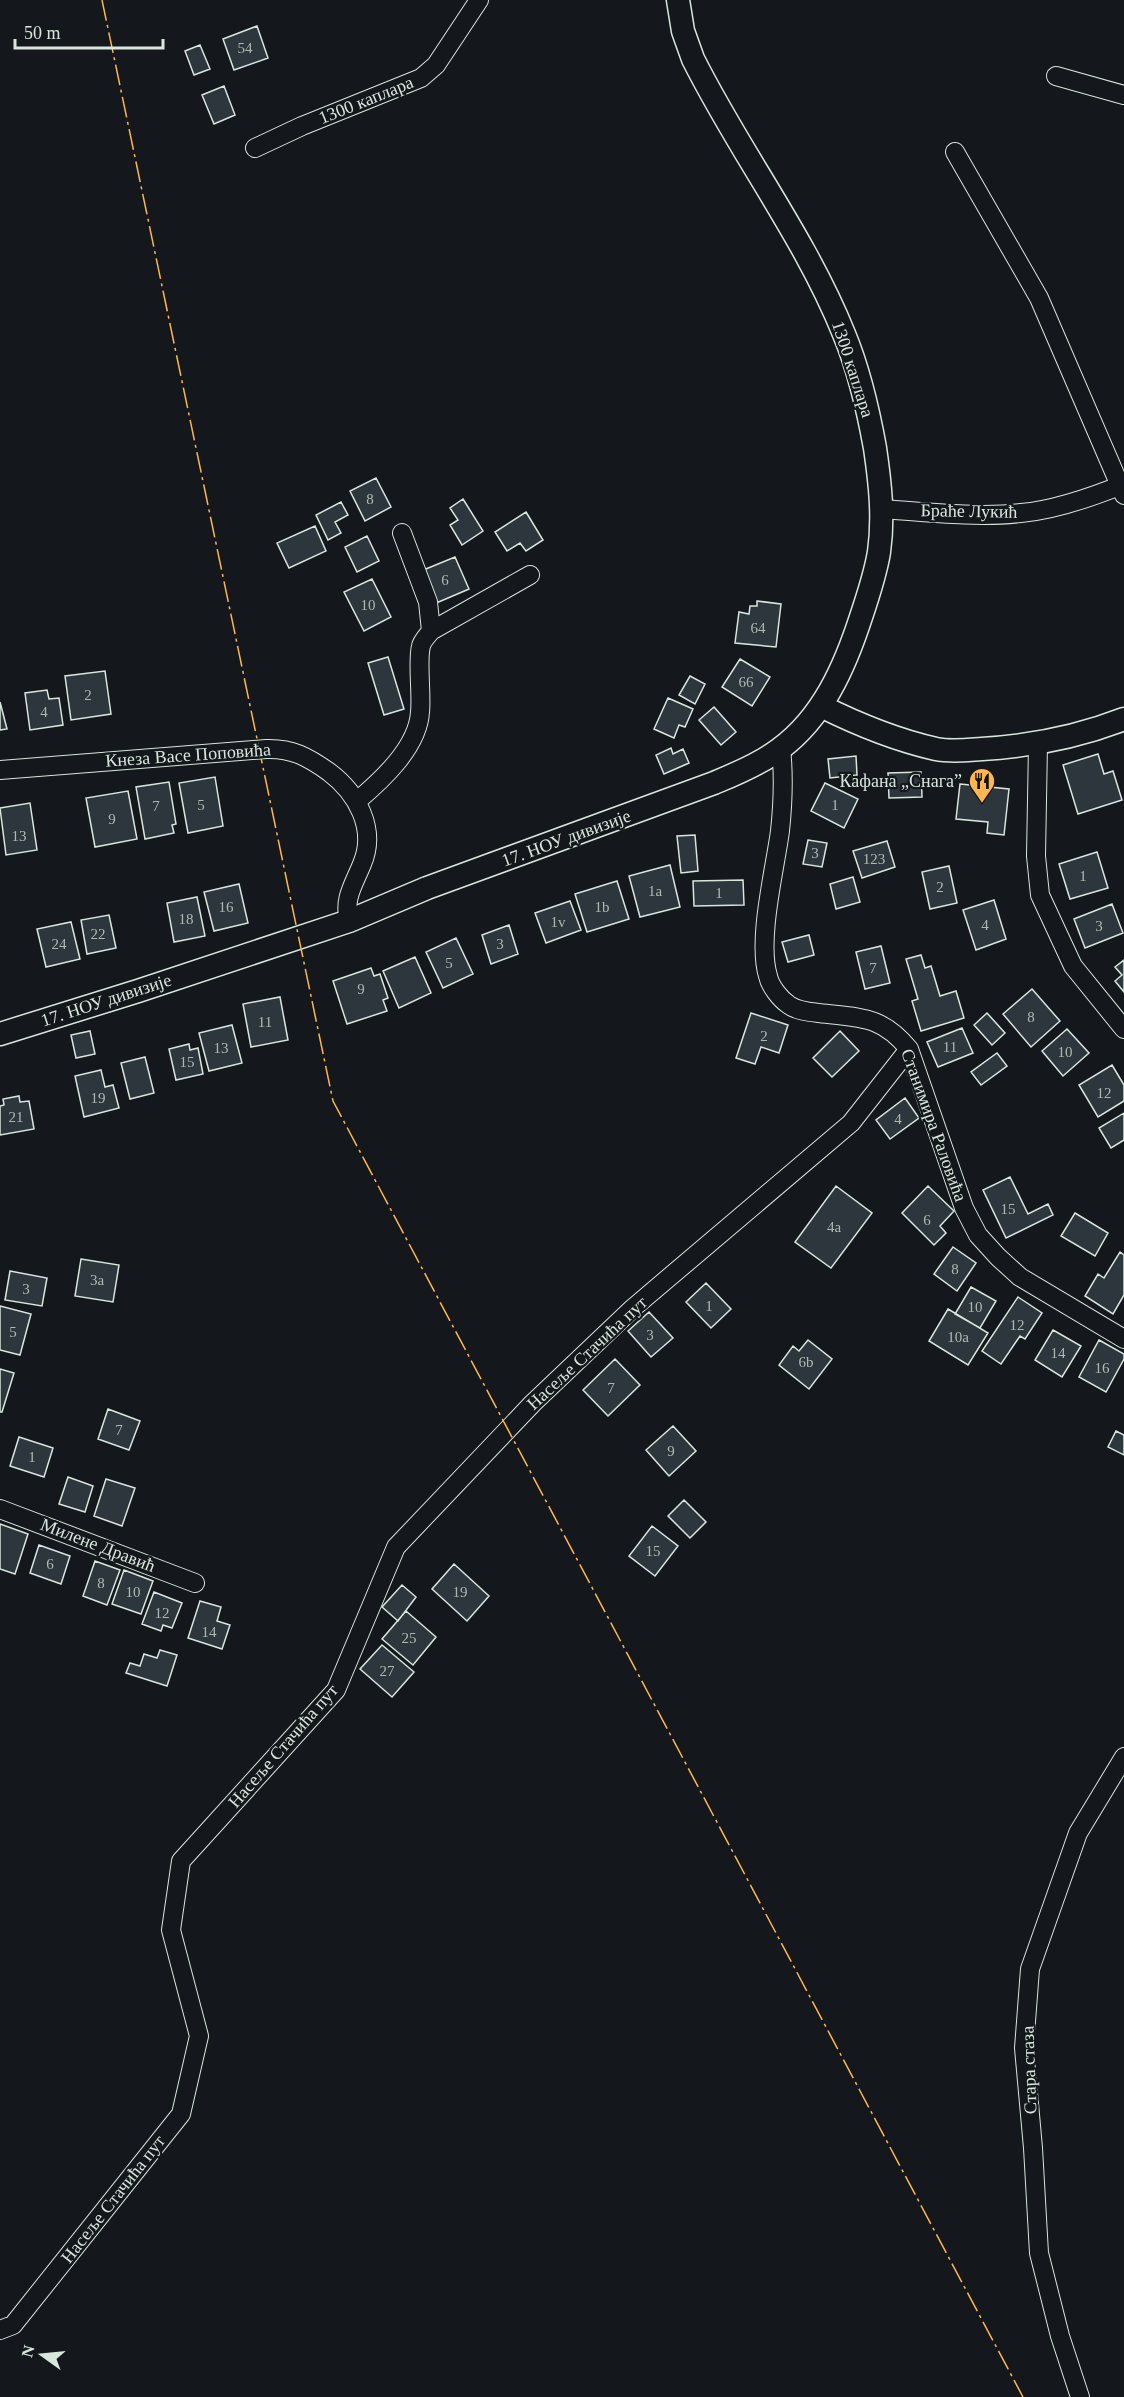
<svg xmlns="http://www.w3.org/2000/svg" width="1124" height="2397" font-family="Georgia,serif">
<rect width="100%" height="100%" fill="#14181c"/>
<path fill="#2c363c" stroke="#d8e6dc" stroke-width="1.5" d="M257,26L268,58L234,70L223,39Z
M200,45L210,69L194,75L185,51Z
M224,86L235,115L214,124L202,95Z
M376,478L391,507L365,521L350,491Z
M463,499L483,531L462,545L450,525L458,520L450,508Z
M341,502L348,515L335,522L341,533L328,540L316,515Z
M526,512L543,540L526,551L520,543L507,551L495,532Z
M315,526L326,551L289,568L277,543Z
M367,536L379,561L357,572L345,547Z
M455,557L469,589L434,604L421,571Z
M372,579L391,617L364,631L344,592Z
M757,601L781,604L776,647L735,643L739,612L749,614L750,606H757Z
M388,657L404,709L384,715L368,663Z
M740,659L770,677L752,706L722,687Z
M105,671L111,714L71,720L65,676Z
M690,676L705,684L695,704L679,695Z
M47,690L49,699L59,698L63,725L30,730L25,693Z
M668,698L693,709L685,727L679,725L674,738L654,729Z
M0,702L7,729L0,730Z
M714,707L736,732L721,745L699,720Z
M671,748L673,754L683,749L689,763L664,774L656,755Z
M1098,754L1104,774L1113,771L1122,800L1078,814L1063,765Z
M856,756L857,775L830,778L828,759Z
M921,772L922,797L889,798L888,773Z
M215,777L223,826L188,833L179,783Z
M169,782L176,824L172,825L174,833L145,839L136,787Z
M825,783L858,799L844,828L811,811Z
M960,784L1009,789L1004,835L987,833L988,822L956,819Z
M128,791L137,839L95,847L86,798Z
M30,803L37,850L6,855L0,808Z
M695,835L698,871L681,873L677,836Z
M808,840L827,843L822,867L803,864Z
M887,841L895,867L862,878L853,851Z
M1097,852L1108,888L1070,899L1059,864Z
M670,865L680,907L640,917L629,876Z
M949,866L957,903L930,909L922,872Z
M853,877L860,902L836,909L830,884Z
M743,880L744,905L694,906L693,881Z
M617,881L629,919L587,932L575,894Z
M239,884L248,923L214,931L204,892Z
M197,897L205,936L174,942L167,903Z
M994,900L1006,939L976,950L963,910Z
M570,901L581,930L546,943L535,913Z
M1112,904L1123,933L1085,948L1074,919Z
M109,915L116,948L87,954L81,920Z
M71,922L80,959L46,967L37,929Z
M509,925L518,954L491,964L482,935Z
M809,935L814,955L788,962L782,942Z
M456,938L473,974L443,988L426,952Z
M881,946L890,983L865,989L856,952Z
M921,955L925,968L931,966L940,996L956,991L964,1018L921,1031L912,1001L918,999L906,959Z
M415,957L431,993L399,1008L383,971Z
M1124,960V992L1115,981L1122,975L1115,967Z
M371,968L374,976L380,974L388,998L383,1000L387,1011L347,1024L333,981Z
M1032,989L1060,1021L1031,1047L1003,1014Z
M280,997L288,1040L251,1047L243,1004Z
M751,1013L788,1025L779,1053L761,1047L755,1064L736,1058Z
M987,1013L1005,1033L992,1045L974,1025Z
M232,1025L242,1063L209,1071L199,1033Z
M962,1028L973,1053L938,1067L927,1042Z
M1067,1029L1089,1053L1063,1076L1042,1051Z
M90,1031L95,1054L76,1058L71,1035Z
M840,1031L859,1051L832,1077L813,1058Z
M189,1044L190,1050L198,1048L203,1074L176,1080L169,1049Z
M997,1053L1007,1066L981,1085L971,1072Z
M145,1057L154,1093L130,1099L121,1063Z
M1112,1065L1124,1085V1101L1098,1117L1079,1085Z
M101,1070L105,1087L113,1085L119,1108L84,1117L75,1076Z
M19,1096L20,1102L29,1101L34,1129L0,1135V1106L4,1105L3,1099Z
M905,1098L919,1118L890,1139L876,1120Z
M1124,1113V1140L1111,1148L1099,1128Z
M1010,1177L1028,1214L1048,1204L1053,1215L1006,1238L983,1190Z
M836,1186L872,1213L831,1268L795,1242Z
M928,1186L954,1211L940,1226L946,1233L934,1245L902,1213Z
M1075,1213L1108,1233L1095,1256L1061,1236Z
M953,1247L976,1263L957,1291L934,1274Z
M1120,1252L1124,1255V1295L1113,1314L1085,1296L1098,1274L1104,1278Z
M81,1259L119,1265L113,1302L75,1296Z
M10,1271L47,1278L42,1306L5,1300Z
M706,1283L731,1309L711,1328L686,1302Z
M971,1287L996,1301L980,1328L955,1314Z
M1018,1297L1042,1313L1025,1339L1020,1336L1001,1364L982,1351Z
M0,1306L31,1314L20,1355L0,1350Z
M948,1309L988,1333L968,1365L929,1341Z
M649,1312L673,1338L651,1357L628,1331Z
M1053,1330L1081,1346L1062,1377L1035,1360Z
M808,1340L832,1359L809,1389L779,1365L793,1346L799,1351Z
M1099,1340L1124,1354V1359L1106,1392L1079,1377Z
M615,1359L640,1385L608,1416L583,1390Z
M0,1369L14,1373L2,1412H0Z
M108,1409L140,1421L129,1450L98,1439Z
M673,1426L696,1451L669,1476L646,1450Z
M1116,1431L1124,1435V1455L1108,1447Z
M19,1437L53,1448L44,1477L10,1466Z
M68,1477L93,1486L85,1512L59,1504Z
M106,1479L135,1488L122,1526L94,1516Z
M684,1500L706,1522L690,1538L668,1516Z
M0,1524L28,1534L15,1574L0,1569Z
M652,1526L678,1546L655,1576L629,1556Z
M39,1545L70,1556L61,1584L30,1573Z
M95,1561L120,1570L107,1605L83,1596Z
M454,1564L489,1596L467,1621L432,1589Z
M124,1570L153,1581L141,1614L112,1604Z
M402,1585L416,1597L398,1621L382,1607Z
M154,1592L182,1603L172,1628L163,1625L161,1631L142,1624Z
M200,1601L221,1607L217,1621L230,1625L222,1649L188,1638Z
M406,1611L436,1637L413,1665L382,1639Z
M382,1645L414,1672L392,1697L360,1669Z
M160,1650L177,1655L167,1686L126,1673L130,1663L140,1666L144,1654L157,1658Z"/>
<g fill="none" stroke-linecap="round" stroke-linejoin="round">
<g stroke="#d8e6dc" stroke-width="20">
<path id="minor" d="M1056,76L1124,95
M255,148L302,126L421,78L436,65L479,0
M955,152L1039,298L1124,495
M882,509C925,512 978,518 1021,513C1056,510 1092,497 1124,484
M431,631L530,575
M1038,744L1036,856L1040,895L1073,966L1124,1029
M781,748C784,776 783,803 780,831C775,869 757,940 768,976C770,986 780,999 789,1005C797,1011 810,1012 819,1013C860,1018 881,1015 909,1049L964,1208L978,1235L998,1257L1020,1277L1124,1339
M0,770L266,749C292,748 308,757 329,772C357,793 377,829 362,864C354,884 343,899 349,921
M357,801C382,780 418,747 420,712C422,695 417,661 421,646C422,641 428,635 431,631L428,602L402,533
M0,1509L195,1583
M0,2330L13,2325L181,2114L199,2036L171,1930L181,1861L336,1690L396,1547L533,1403L633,1308L851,1123L909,1049
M1080,2397L1060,2336L1039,2253L1033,2148L1024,2048L1030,1969L1078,1833L1124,1757"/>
</g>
<g stroke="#d8e6dc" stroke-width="25">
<path id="tertiary" d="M821,706C857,724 896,740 936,749C951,752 967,750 982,749C1031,746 1078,737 1124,719
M0,1034L138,991L349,921L427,888L714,783C733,775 753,767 771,755C817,726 841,676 858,626C866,602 875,577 879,552C884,517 880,482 875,448C868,409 859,370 844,334C805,237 740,153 693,59L683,31L678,0"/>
</g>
<use href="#minor" stroke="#14181c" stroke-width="18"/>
<use href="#tertiary" stroke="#14181c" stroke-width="22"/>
<path stroke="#ffb74d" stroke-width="1.5" stroke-dasharray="21 4.5 3 4.5" stroke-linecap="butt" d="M102,0L333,1101L1023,2397"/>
</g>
<defs>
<g id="restaurant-pin" transform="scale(1.35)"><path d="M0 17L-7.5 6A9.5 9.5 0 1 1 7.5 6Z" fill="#ffb74d" stroke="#14181c"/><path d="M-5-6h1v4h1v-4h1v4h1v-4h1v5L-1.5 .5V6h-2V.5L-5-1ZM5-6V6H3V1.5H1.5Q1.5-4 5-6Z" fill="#111"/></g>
</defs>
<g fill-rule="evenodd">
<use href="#restaurant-pin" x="982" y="781"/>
</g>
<g text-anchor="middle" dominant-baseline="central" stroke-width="4.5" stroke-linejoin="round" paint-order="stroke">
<g font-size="15" fill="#adbab4">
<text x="245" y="48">54</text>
<text x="370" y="499">8</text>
<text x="445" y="580">6</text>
<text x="368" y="605">10</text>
<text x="758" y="628">64</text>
<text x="746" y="682">66</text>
<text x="88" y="695">2</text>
<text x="44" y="712">4</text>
<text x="201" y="805">5</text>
<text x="835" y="805">1</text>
<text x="156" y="806">7</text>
<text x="112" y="819">9</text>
<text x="19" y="836">13</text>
<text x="815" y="853">3</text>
<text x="874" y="859">123</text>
<text x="1083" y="876">1</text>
<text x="940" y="887">2</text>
<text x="655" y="891">1a</text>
<text x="719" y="893">1</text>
<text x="226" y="907">16</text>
<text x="602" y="907">1b</text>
<text x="186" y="919">18</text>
<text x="558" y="922">1v</text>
<text x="985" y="925">4</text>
<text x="1099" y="926">3</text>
<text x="98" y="934">22</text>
<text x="59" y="944">24</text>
<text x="500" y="944">3</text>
<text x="449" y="963">5</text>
<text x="873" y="968">7</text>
<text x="361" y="989">9</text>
<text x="1031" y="1017">8</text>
<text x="265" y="1022">11</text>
<text x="764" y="1036">2</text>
<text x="950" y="1047">11</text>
<text x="221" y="1048">13</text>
<text x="1065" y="1052">10</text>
<text x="187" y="1062">15</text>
<text x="1104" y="1093">12</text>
<text x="98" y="1098">19</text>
<text x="16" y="1117">21</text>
<text x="898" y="1119">4</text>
<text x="1008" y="1209">15</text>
<text x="927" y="1220">6</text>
<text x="834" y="1227">4a</text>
<text x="955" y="1269">8</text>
<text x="97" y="1280">3a</text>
<text x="26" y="1289">3</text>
<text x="709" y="1306">1</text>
<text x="975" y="1307">10</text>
<text x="1017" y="1325">12</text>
<text x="13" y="1332">5</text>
<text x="650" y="1335">3</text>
<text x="958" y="1337">10a</text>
<text x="1058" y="1353">14</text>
<text x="806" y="1362">6b</text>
<text x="1102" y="1368">16</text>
<text x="611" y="1388">7</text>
<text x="119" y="1430">7</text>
<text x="671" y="1451">9</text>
<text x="32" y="1457">1</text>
<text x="653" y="1551">15</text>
<text x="50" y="1564">6</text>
<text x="101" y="1583">8</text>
<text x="133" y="1592">10</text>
<text x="460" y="1592">19</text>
<text x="162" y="1613">12</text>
<text x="209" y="1632">14</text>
<text x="409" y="1638">25</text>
<text x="387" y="1671">27</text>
</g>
<g font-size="18" fill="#d8e6dc" stroke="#14181c">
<text transform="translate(366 100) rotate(-22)">1300 каплара</text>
<text transform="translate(853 369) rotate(72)">1300 каплара</text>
<text transform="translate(969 511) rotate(1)">Браће Лукић</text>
<text transform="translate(188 755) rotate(-4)">Кнеза Васе Поповића</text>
<text transform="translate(566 838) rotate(-20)">17. НОУ дивизије</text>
<text transform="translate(106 1000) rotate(-18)">17. НОУ дивизије</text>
<text transform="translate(934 1125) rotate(70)">Станимира Раловића</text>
<text transform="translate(587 1353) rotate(-43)">Насеље Стачића пут</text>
<text transform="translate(98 1545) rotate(21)">Милене Дравић</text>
<text transform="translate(283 1746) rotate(-49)">Насеље Стачића пут</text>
<text transform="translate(1029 2070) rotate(-92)">Стара стаза</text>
<text transform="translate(113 2199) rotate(-52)">Насеље Стачића пут</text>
</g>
<g font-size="18" fill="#d8e6dc" stroke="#14181c" text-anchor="end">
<text x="962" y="781">Кафана „Снага”</text>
</g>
</g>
<g transform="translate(42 2355) rotate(285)" stroke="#14181c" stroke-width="4.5" paint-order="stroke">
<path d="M0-4.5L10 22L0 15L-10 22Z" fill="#d8e6dc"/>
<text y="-9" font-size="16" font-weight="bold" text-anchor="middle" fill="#d8e6dc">N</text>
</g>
<path d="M15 39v9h148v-9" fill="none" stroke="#d8e6dc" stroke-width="3"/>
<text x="24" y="39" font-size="18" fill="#d8e6dc" stroke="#14181c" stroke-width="4.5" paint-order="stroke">50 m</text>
</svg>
